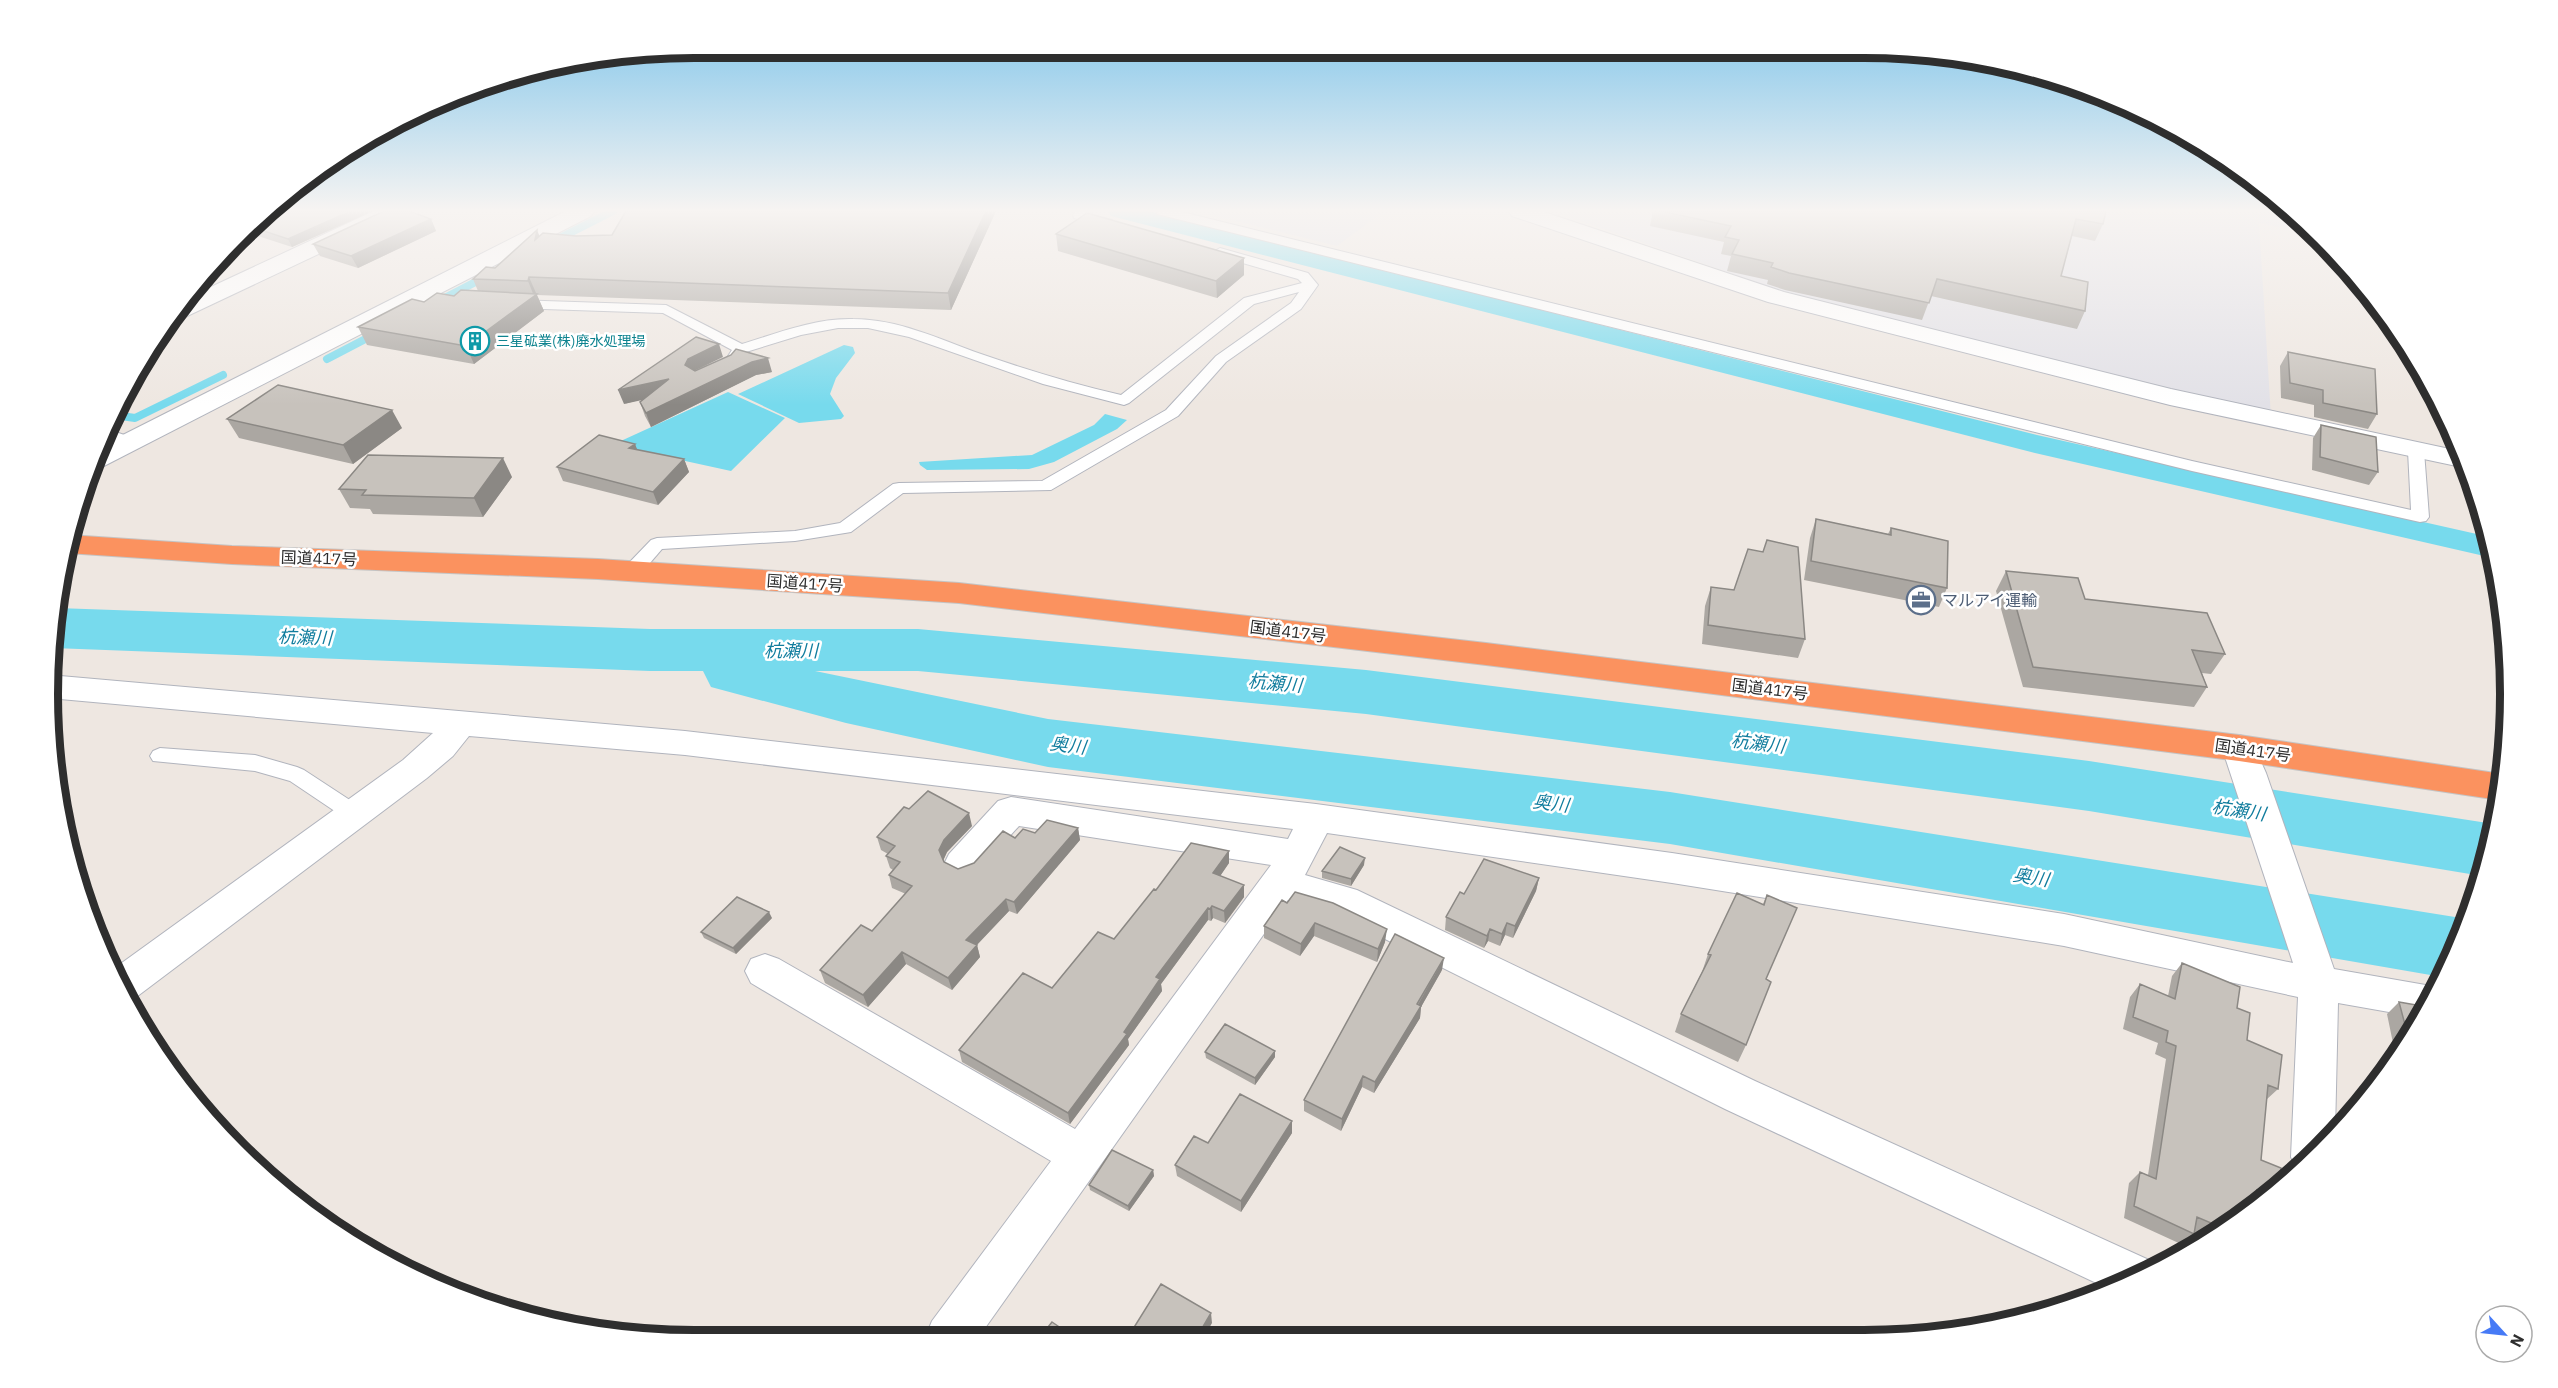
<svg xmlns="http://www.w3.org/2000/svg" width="2558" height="1388" font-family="'IBM Plex Sans','Noto Sans JP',sans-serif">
<rect width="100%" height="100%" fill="#eee7e1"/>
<path fill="#e2e1e7" d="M1196,211H1384L1337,246Z
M1552,211H2292L2314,234L2259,223L2271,417L1782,291Z"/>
<path fill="#77daed" d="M844,345L853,347L855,353L836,378L830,394L844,416L841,419L799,423L738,394Z
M728,392L785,418L731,471L612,445Z
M1105,414L1127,420L1117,429L1054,462L1029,469L927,470L920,465L919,462L1032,455L1094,425Z"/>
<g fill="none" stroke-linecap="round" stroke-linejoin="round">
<path stroke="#77daed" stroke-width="8" d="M554,241L613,211
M437,302L487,276
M327,359L375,334
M114,415L135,418L223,375"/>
<path fill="#77daed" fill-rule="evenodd" d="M1108,211H1149L2037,435L2490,537L2493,558L2035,453L1111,216Z"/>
<path fill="#77daed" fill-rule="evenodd" d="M57,608L650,629H918L1366,670L2089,761L2494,824L2482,876L2089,811L1366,714L918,671H815L1048,719L1670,792L2455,917L2467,921L2442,977L1670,844L1048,767L846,723L711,687L703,671H650L53,648L50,647Z"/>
<g stroke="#b1b4bd" stroke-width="2">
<path id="lane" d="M1076,211H1090L1089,214L1112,220L1113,223L1107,227L1074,218L1073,215Z
M1156,211H1178L2192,461L2411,510L2408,451L2416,446L2424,451L2429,517L2426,521L2420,522L2192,471L1157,214Z
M1220,248L1308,273L1318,285L1301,309L1226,362L1178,416L1051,490L903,493L851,532L845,533L795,541L662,549C652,560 640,579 625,575L622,571L625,567L651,540L657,538L795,531L840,523L893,484L899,483L1042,481L1166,410L1216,356L1291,303L1299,292L1254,304L1129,403L1124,405L1043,384L909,337L868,328H838L801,335L746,352L738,362L733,363L726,359L732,350L663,313L514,308L507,304L514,300L666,305L742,344C778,333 815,318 853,319C898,319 939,339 981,354C1027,370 1073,384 1121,395L1244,298L1302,283L1298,279L1215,255L1213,252Z
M160,748L255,755L297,767L304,770L362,808L366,814L362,820L355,822L348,820L290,781L255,771L153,761L150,756L153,751Z"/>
</g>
<g stroke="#b1b4bd" stroke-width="2">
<path id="street" d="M374,211H402L399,216L183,318L169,319L185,299Z
M1509,211H1541L1784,292L2171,389L2459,451L2466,468L2170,405L1768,302L1512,216Z
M107,429L133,438L137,444L133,450L123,452L99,444Z
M49,675L685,731L1316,804L1672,853L2064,914L2293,963L2222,748L2227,739L2239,735L2251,739L2266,773L2334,969L2437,987L2423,1018L2338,1003L2335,1132L2321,1151L2297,1170L2291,1157L2298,997L2064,946L1672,883L1327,833L1305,875L1357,890L1755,1081L2149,1260L2152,1266L2107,1288L1725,1109L1333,913L1288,900L978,1338H925L932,1321L1051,1161L751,983L745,971L751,959L765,954L779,959L1075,1129L1271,865L1019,826L975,874L962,879L949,874L944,864L949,854L998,801L1011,797L1288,839L1293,829L685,755L469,736L453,756L427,778L135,998L129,1000L112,970L403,760L433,733L49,698Z"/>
</g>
<g stroke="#b1b4bd" stroke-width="2">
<path id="secondary" d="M566,211H594L591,216L102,467L90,469L97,448Z"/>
</g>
<g stroke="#c4c4c4" stroke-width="2">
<path id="highway" d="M69,535L232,546L598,559L959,583L1486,643L2239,735L2502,774L2505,775V778L2499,800L2239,761L1486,665L959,603L598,579L232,564L67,553Z"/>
</g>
<use href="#lane" fill="#fff" fill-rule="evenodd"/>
<use href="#street" fill="#fff" fill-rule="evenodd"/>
<use href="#secondary" fill="#fff" fill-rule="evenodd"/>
<use href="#highway" fill="#fb925f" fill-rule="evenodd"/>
</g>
<path fill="#aba7a2" d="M269,211H373L292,247L252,234L238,240Z
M626,211H996L951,310L537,295L544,311L474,364L367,345L358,327L424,302L478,291L473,279L495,268L540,236L612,235Z
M1653,211H2106L2103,224L2095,241L2072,236L2061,276L2085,311L2077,329L1931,296L1922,320L1785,290L1767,284L1768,280L1727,271L1731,256L1721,254L1724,242L1650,226Z
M431,219L436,231L358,268L320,256L313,244Z
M1056,234L1244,275L1217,298L1058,251Z
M2288,352L2377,414L2368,429L2314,417V405L2281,398L2280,366Z
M723,357L707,365L772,372L756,375L651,427L645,416L640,402L643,399L624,404Z
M227,419L402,428L353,464L239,438Z
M2321,425L2378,472L2369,485L2312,470L2313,438Z
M635,444L637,450L684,459L689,472L658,505L563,481L557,467Z
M512,477L483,517L373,514L370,509L350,508L339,489Z
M1816,519L1888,534L1891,528L1947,588L1939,607L1804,580L1810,538Z
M1763,552L1805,639L1798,658L1702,644L1705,606L1711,587L1734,590Z
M2006,571L2085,599L2225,654L2211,674L2202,673L2207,687L2194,707L2023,687L1996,591Z
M909,809L972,826L947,852L943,861L944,862L958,869L974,863L1015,838L1035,833L1078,828L1080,840L1017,914L1009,911L977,945L980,957L952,990L906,964L868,1007L825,983L820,970L872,931L906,894L892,888L889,875L893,870L890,868L886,856L888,854L881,850L877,837Z
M1229,851V863L1220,876L1244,897L1225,923L1213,918L1211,921L1208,920L1161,984L1162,991L1128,1039L1129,1045L1070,1124L962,1062L959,1050L1052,988L1114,939L1156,890Z
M1364,865L1351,886L1322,878V871Z
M1539,878L1536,891L1513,938L1505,935L1500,946L1488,941L1484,948L1445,930L1446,917L1464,894Z
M1767,895L1766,979L1746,1045L1738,1062L1675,1032L1681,1014L1702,972L1708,954L1763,904Z
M1282,900L1385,942L1377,962L1314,936L1300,956L1264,938V926Z
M772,918L736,954L704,938L701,932Z
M2182,963L2237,1008L2247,1040L2278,1089L2266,1100L2261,1160L2280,1184L2223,1231L2208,1238L2195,1232L2194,1234L2183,1245L2124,1218L2129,1183L2140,1172L2148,1175L2166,1059L2155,1054L2158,1043L2123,1029L2130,997L2140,984L2168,996L2172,976Z
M1442,970L1421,1007L1420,1018L1374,1093L1362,1087L1341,1131L1304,1111V1100Z
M2399,1002L2424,1017L2392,1058L2389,1047L2393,1043L2387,1014Z
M1205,1052L1275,1057L1255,1085L1206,1058Z
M2358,1094L2363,1096L2345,1120V1106Z
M1292,1121V1133L1241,1212L1177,1176L1175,1165L1208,1143Z
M1153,1170L1154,1176L1129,1211L1090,1190L1089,1185Z"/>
<path fill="#8b8884" d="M351,211H373L292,247L288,239Z
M986,211H996L951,310L948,293Z
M431,219L436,231L358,268L351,256Z
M250,229L252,234L238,240Z
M537,230L544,247L535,240Z
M1244,258V275L1217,298L1216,281Z
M529,277L544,311L474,364L466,346L534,296L528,281Z
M719,344L723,357L692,372L685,365L688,359Z
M768,358L772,372L756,375L651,427L646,413L752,362Z
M669,379L674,393L624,404L618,390Z
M392,410L402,428L353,464L343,445Z
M635,444L640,457L629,448Z
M503,458L512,477L483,517L474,498Z
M684,459L689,472L658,505L653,492Z
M969,813L972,826L947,852L942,863L939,850L944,840Z
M1078,828L1080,840L1017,914L1014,902Z
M1229,851V863L1214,885L1213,873Z
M1365,858L1364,865L1351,886V879Z
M1539,878L1536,891L1513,938L1515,926Z
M1244,885V897L1225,923L1224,911Z
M1006,899L1009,911L970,952L966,940Z
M1212,906L1213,918L1211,921L1210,909Z
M1208,908V920L1161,984L1162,991L1128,1039L1129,1045L1070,1124L1068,1113L1124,1032L1156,977Z
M769,912L772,918L736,954L733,948Z
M1315,923L1314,936L1300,956L1301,944Z
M1507,923L1505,935L1500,946L1502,934Z
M1387,929L1385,942L1377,962L1378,949Z
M1490,929L1488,941L1484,948L1487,936Z
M977,945L980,957L952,990L948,978Z
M902,952L906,964L868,1007L863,995Z
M1444,958L1442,970L1421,1007L1420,1018L1374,1093L1375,1082Z
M1275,1051V1057L1255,1085V1078Z
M1363,1076L1362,1087L1341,1131L1342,1119Z
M1292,1121V1133L1241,1212V1201Z
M1153,1170L1154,1176L1129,1211L1128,1206Z
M1211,1313L1212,1323L1204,1337H1197Z"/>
<path fill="#c7c2bc" stroke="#8b8884" stroke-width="1.5" d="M269,211H351L288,239L252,227Z
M384,211H409L431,219L351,256L313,244Z
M626,211H986L948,293L529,277L528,281L473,279L486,267L495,268L537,230L535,240L543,233L576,236L612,235Z
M1660,211H2106L2103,224L2076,219L2061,276L2088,282L2085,311L1937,279L1929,303L1789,273L1771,267L1773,263L1732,254L1739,240L1725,237L1731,226Z
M1087,213L1244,258L1216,281L1056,234Z
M461,290L537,294L466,346L358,327L412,299L424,302L437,293L454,296Z
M696,337L719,344L688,359L685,365L695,371L731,355L736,349L768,358L752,362L646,413L640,402L669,379L618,390Z
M2288,352L2375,369L2377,414L2323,403V390L2290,383Z
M278,385L392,410L343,445L227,419Z
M2321,425L2376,437L2378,472L2320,457Z
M599,435L635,444L629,448L684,459L653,492L557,467Z
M368,455L503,458L474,498L362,495L366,490L339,489Z
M1816,519L1891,535V528L1948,541L1947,588L1811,561Z
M1767,540L1798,547L1805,639L1708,625L1711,587L1734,590L1748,549L1763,552Z
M2006,571L2078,578L2085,599L2207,613L2225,654L2192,650L2207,687L2033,667Z
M928,791L969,813L944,840L939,850L944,862L958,869L974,863L1003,831L1015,838L1023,829L1035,833L1047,820L1078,828L1014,902L1006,899L966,940L977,945L948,978L902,952L863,995L820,970L861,925L872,931L912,886L889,875L900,862L886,856L895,846L877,837L904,807L909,809Z
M1191,843L1229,851L1213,873L1244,885L1224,911L1212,906L1210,909L1208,908L1156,977L1160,979L1124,1032L1127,1034L1068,1113L959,1050L1023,973L1052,988L1098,932L1114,939L1154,889L1156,890Z
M1340,847L1365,858L1351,879L1322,871Z
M1484,859L1539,878L1515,926L1507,923L1502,934L1490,929L1487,936L1446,917L1460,892L1464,894Z
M1295,892L1333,903L1387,929L1378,949L1315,923L1301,944L1264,926L1282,900L1287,903Z
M1737,893L1764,905L1767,895L1797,908L1766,979L1771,982L1746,1045L1681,1014L1711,955L1708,954Z
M737,897L769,912L733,948L701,932Z
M1395,934L1444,958L1417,1004L1421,1006L1375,1082L1363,1076L1342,1119L1304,1100Z
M2182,963L2240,987L2237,1008L2250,1013L2247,1040L2282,1055L2278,1089L2268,1085L2261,1160L2281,1168L2280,1184L2267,1195L2257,1190L2256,1204L2225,1229L2197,1217L2194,1234L2134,1206L2140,1172L2156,1179L2176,1046L2166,1042L2168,1031L2133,1017L2140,984L2175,999Z
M2399,1002L2428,1007L2424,1017L2404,1043L2402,1035L2408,1036Z
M1225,1024L1275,1051L1255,1078L1205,1052Z
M1240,1094L1292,1121L1241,1201L1175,1165L1194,1136L1208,1143Z
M2358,1094L2363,1096L2358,1103Z
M1112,1150L1153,1170L1128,1206L1089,1185Z
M1161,1284L1211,1313L1197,1337H1128Z
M1052,1322L1074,1337H1040Z
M1109,1331L1120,1337H1106Z"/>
<linearGradient id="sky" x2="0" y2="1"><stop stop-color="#7bc3ea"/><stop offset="0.52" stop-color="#f7f4f2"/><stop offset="1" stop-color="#f7f4f2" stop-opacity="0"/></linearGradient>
<rect width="2558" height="405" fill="url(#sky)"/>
<defs>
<g id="building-ring" transform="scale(1.5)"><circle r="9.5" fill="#fff" stroke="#0f9aa8" stroke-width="1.5"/><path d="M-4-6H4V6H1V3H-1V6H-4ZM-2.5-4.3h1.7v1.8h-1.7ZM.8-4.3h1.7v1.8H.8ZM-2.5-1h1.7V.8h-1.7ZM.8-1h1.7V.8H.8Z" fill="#0f9aa8"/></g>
<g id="office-ring" transform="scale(1.5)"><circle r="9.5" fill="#fff" stroke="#5c6f8a" stroke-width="1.5"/><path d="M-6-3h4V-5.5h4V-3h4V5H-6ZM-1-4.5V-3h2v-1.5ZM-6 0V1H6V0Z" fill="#5c6f8a"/></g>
</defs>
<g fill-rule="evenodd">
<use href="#building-ring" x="475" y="341"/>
<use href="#office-ring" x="1921" y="600"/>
</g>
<g text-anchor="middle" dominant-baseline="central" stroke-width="5" stroke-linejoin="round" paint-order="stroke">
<g font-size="14" fill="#0d838f" stroke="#fff" text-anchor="start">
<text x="496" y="341">三星砿業(株)廃水処理場</text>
</g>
<g font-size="16" fill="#2e2e2e" stroke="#fff">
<text transform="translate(319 558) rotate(2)">国道417号</text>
<text transform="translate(805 583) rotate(4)">国道417号</text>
<text transform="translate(1288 631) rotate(7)">国道417号</text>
<text transform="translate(1770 689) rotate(7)">国道417号</text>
<text transform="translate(2253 750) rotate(8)">国道417号</text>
</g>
<g font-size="16" fill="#4e5e75" stroke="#fff" text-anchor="start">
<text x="1942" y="600">マルアイ運輸</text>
</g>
<g font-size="18" font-style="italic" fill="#117d9e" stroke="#fff">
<text transform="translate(305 637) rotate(2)">杭瀬川</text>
<text x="791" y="650">杭瀬川</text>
<text transform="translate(1275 683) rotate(5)">杭瀬川</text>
<text transform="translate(1758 743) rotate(7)">杭瀬川</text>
<text transform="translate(1068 745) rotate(7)">奥川</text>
<text transform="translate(1551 803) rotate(7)">奥川</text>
<text transform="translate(2239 810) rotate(9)">杭瀬川</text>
<text transform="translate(2031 877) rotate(9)">奥川</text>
</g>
</g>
<path d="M0 0H2558V1388H0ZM694 58H1864A636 636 0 0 1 2500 694V694A636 636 0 0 1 1864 1330H694A636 636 0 0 1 58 694V694A636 636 0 0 1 694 58Z" fill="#fff" fill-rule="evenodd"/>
<path fill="none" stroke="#2e2e2e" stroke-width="8" d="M694 58H1864A636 636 0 0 1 2500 694V694A636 636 0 0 1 1864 1330H694A636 636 0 0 1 58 694V694A636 636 0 0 1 694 58Z"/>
<g transform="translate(2504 1334) rotate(117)"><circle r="28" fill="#ffffff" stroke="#ababab" stroke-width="1.5"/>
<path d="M0-4.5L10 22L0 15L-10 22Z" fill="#467af6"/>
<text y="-9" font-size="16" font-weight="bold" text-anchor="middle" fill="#2e2e2e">N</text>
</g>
</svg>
